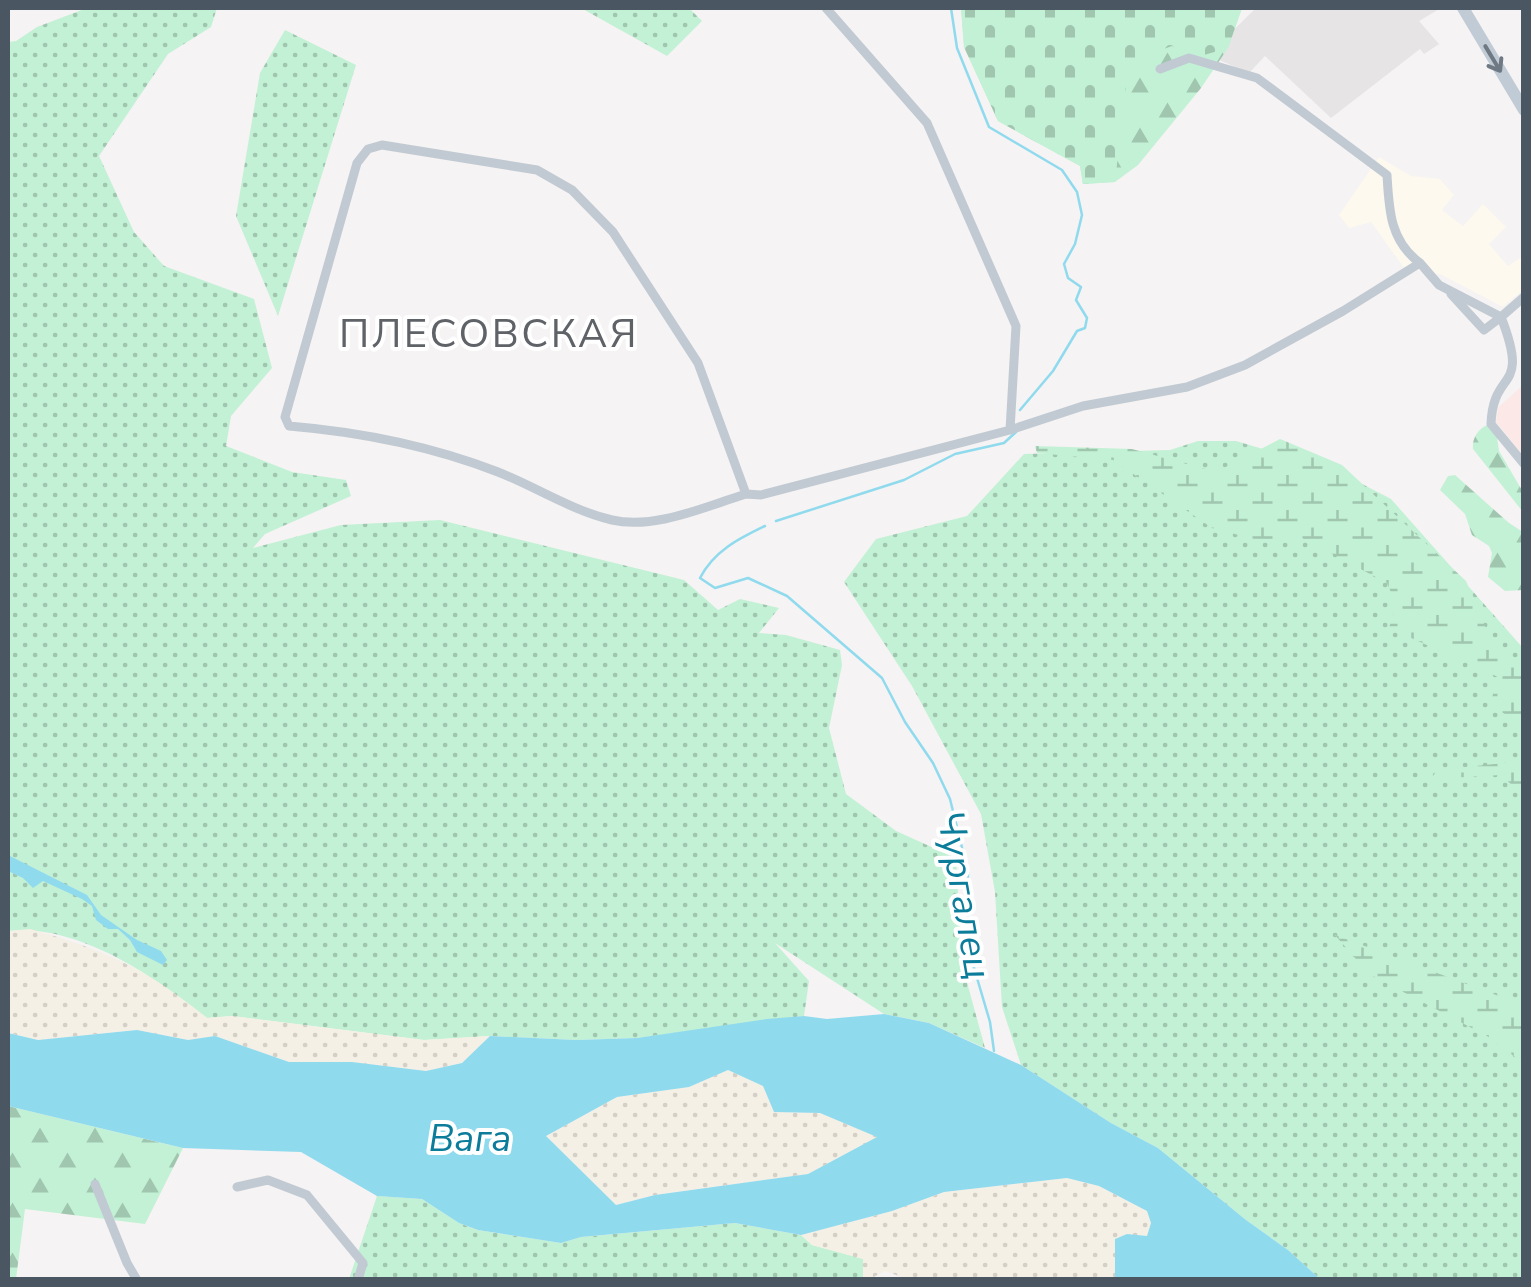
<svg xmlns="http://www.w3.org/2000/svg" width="1531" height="1287" font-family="'Nunito Sans',sans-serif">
<defs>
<pattern id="grass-dots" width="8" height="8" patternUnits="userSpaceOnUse" patternTransform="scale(2.5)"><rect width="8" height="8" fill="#c3f1d5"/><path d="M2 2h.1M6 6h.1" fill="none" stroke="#a0c6b0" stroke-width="1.8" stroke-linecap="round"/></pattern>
<pattern id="forest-firs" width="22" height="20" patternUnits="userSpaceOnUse" patternTransform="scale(2.5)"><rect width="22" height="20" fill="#c3f1d5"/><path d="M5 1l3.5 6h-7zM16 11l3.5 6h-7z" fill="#a0c6b0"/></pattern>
<pattern id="wetland-marsh" width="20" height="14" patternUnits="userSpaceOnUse" patternTransform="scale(2.5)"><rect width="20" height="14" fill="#c3f1d5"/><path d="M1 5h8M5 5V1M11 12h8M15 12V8" fill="none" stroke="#a0c6b0"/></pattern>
<pattern id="sand-dots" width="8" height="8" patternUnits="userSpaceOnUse" patternTransform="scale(2.5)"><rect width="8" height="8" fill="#f5f0e5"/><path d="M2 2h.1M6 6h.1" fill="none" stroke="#d4d0c7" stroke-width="1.8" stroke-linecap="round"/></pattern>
<pattern id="cemetery-stones" width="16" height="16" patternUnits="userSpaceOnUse" patternTransform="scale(2.5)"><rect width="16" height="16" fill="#c3f1d5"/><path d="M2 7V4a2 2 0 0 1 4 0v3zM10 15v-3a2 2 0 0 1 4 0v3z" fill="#a0c6b0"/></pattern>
</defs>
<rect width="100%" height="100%" fill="#f5f3f3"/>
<path fill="#fdf9ef" d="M1379,157L1411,176L1440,179L1454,195L1442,210L1463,226L1483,204L1506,227L1489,244L1508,266L1523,256V290L1503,307L1442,275L1404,268L1371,222L1349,228L1339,215Z"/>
<path fill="#e6e4e5" d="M1256,8H1441L1419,21L1439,44L1424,54L1420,49L1331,118L1265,56L1249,73L1208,55Z"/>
<path fill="#fce8e6" d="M1523,385V455L1496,422L1498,408Z"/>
<path fill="url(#grass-dots)" d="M87,8H217L211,27L168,54L99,156L134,232L164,266L254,299L272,368L231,416L226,446L292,472L346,480L351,496L265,534L253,548L341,525L440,520L684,580L718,610L740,599L779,608L759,633L786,635L840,650L842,665L829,728L846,794L896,831L956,858L962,964L985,1048L929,1023L884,1014L775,943L809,981L804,1016L637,1038L576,1040L490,1036L424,1040L232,1016L207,1018C154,976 77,923 8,931V42L16,41L37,27Z
M581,8H689L702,21L667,56Z
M285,30L356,65L278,316L236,216L260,73Z
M1198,441H1236L1337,471L1391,499L1523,648V1279H1320L1288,1250L1246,1220L1158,1148L1111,1123L1021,1065L1002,1007L995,892L981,814L912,686L844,582L876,539L967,516L1024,454L1170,450Z
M377,1196L422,1199L459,1223L478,1230L561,1243L581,1237L735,1223L801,1235L812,1245L864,1259L863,1279H349Z"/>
<path fill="url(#forest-firs)" d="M961,8H1242L1228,48L1201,88L1138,165L1115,182L1083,184L1080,166L998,121L964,47Z
M1487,425L1497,437L1499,451L1523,492V512L1473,449C1472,439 1477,430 1487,425Z
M1455,475L1509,523L1523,532V590L1505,591L1488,577L1492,553L1489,546L1472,535L1465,514L1440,490L1448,476Z
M8,1106L183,1148L145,1224L25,1209L16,1279H8Z"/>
<path fill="url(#wetland-marsh)" d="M1280,439L1342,465L1466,581L1493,645L1523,667V725L1490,705L1498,677L1389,628L1396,604L1387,583L1302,538L1258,540L1212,528L1113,460L1037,453L1035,446L1132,449L1216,472Z
M1523,761V795L1501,775L1431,779L1437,770Z
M1335,935L1523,1005V1063L1487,1036L1369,974Z"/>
<path fill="url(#sand-dots)" d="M30,929C106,950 145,968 207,1018L232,1016L424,1040L490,1036L462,1063L426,1071L352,1062H289L215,1036L188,1040L137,1030L38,1040L8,1033V931Z
M728,1070L763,1086L774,1112L820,1113L878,1137L808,1174L655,1195L615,1205L546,1136L617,1097L689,1087Z
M1067,1178L1099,1186L1147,1211L1151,1223L1147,1237L1127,1234L1115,1239V1279H907L885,1271L870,1279H863V1259L812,1245L801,1235L892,1211L944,1192Z"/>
<path fill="url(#cemetery-stones)" d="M961,8H1242L1228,48L1197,57L1172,46L1142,57L1126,84L1115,182L1083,184L1080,166L998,121L964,47Z"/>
<path fill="#90daee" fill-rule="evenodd" d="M8,855L87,895L101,915L137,940L161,951L167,960L163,965L137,952L130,940L118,929H108L96,920L92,906L82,899L43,881L33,888L23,878L8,871Z
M884,1014L929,1023L1021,1065L1111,1123L1158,1148L1246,1220L1288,1250L1320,1279H1115V1239L1127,1234L1147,1236L1151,1223L1147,1211L1099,1186L1067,1178L944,1192L892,1211L801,1235L735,1223L581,1237L561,1243L478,1230L459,1223L422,1199L377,1196L301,1152L183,1148L8,1106V1033L38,1040L137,1030L188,1040L215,1036L289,1062H352L426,1071L462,1063L490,1036L576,1040L637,1038L767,1019L804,1016L827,1019ZM728,1070L763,1086L774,1112L820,1113L877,1137L808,1174L655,1195L616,1205L546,1136L617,1097L689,1087Z"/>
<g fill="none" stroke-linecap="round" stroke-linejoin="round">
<path stroke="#90daee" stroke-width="2.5" d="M951,8L957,48L989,127L1062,170L1077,192L1082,215L1075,244L1064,264L1068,278L1081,287L1076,300L1087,318L1085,328L1077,331L1053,371L1020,410
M776,521L904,480L955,454L1004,443L1016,432
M765,526C738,539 714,551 700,578L715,588L748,578L787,596L882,678L905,722L933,763L950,799L968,872L967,904L972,961L990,1022L994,1051"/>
<path stroke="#c1cad2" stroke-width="9" d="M1160,69L1189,58L1257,78L1387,175C1389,210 1390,241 1420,263
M1451,294L1484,330L1501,317C1531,394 1493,367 1491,424L1524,464
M1010,430L1083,406L1187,387L1245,365L1343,311L1420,263L1439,285L1501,317L1524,297
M746,494C706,506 655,530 612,520C573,511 536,487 498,472C431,446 361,432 289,426L285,417L357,163L368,149L382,145L537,170L572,190L613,232L698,363L746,494L761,495L1010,430L1016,326L927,123L826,8
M95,1184L127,1263L137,1280
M237,1187L268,1180L307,1195L363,1263L358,1280"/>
<path stroke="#c1cbd6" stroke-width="12" d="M1463,8L1524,110"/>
</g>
<defs><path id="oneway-shaft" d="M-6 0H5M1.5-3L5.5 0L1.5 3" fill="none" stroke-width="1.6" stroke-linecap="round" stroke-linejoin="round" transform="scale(2.5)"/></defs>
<use stroke="#6e7984" href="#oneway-shaft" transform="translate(1493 59) rotate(59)"/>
<g text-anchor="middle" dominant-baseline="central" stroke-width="8" stroke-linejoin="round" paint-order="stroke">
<g font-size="38" font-style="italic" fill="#0c7c9b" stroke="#fff">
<text transform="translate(964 895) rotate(80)">Чургалец</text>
<text x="470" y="1138">Вага</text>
</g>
<g font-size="40" letter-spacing="2.5" fill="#5f6368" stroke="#fff">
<text x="489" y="334">ПЛЕСОВСКАЯ</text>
</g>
</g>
<rect width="1531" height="1287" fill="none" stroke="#4a5661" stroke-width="20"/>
</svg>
